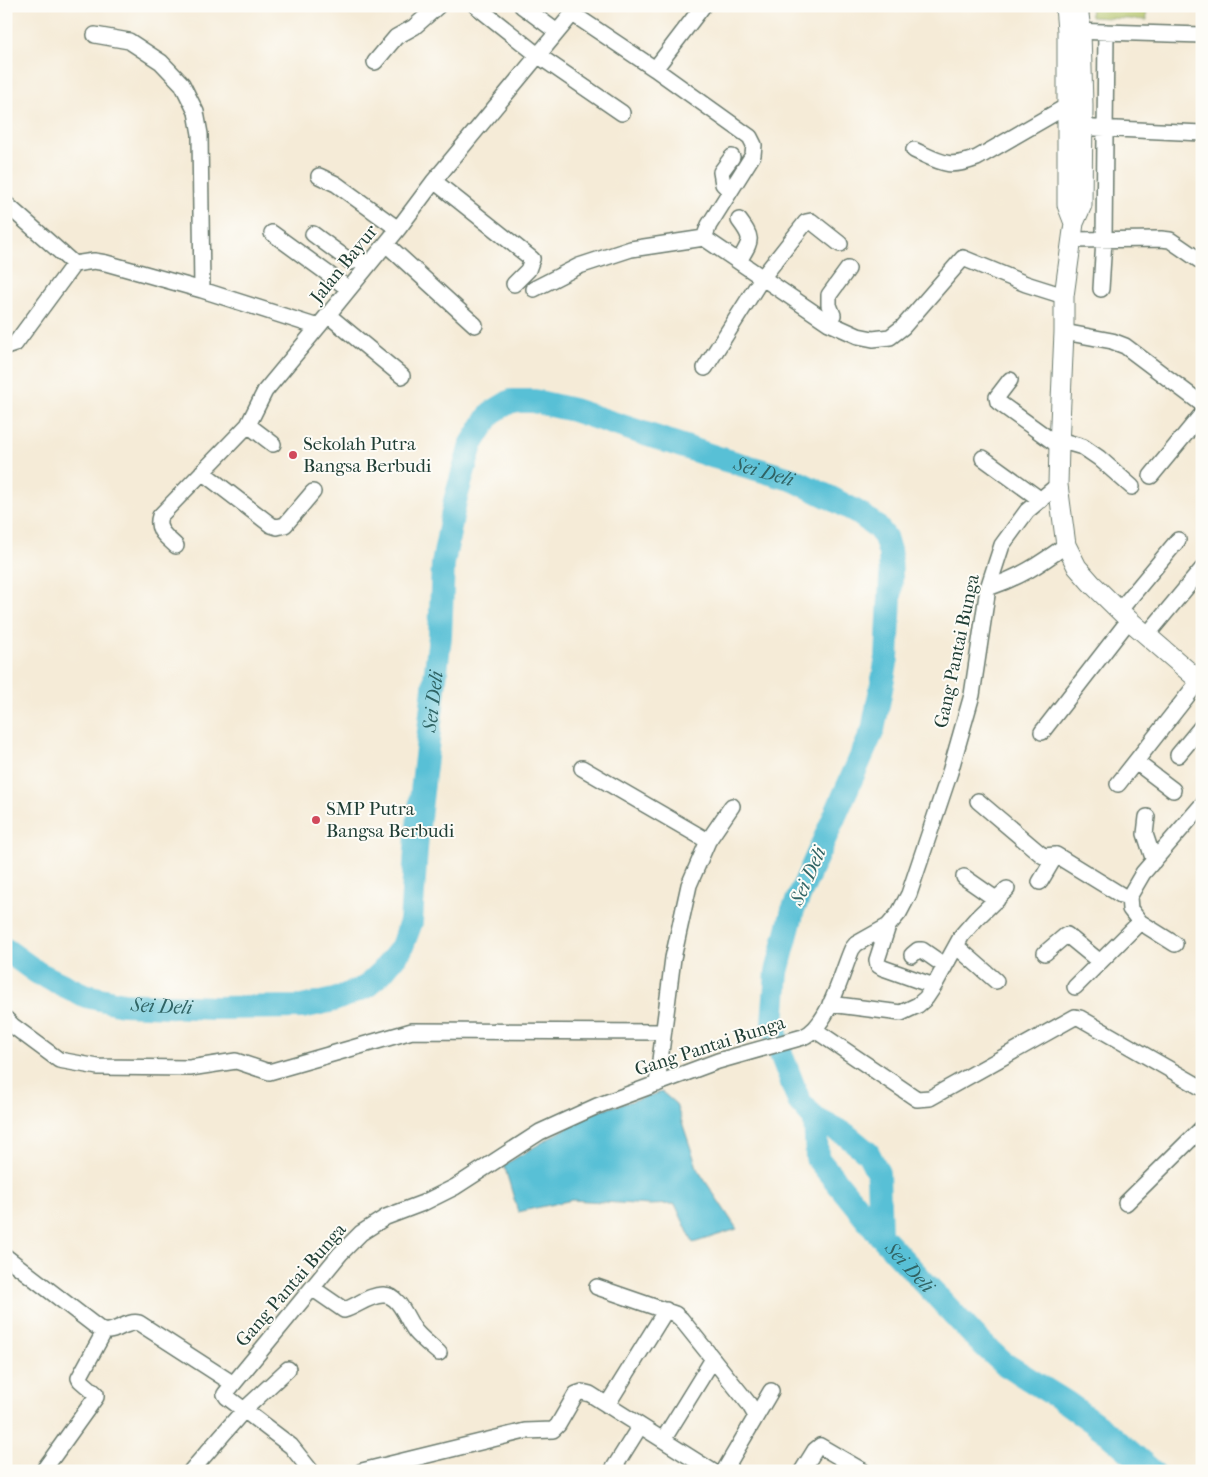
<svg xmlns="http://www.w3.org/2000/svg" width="1208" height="1477" font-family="'IM FELL French Canon',serif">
<rect width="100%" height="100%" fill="#fdfcf7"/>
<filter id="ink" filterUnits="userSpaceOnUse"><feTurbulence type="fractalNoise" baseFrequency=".02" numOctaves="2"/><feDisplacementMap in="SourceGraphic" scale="10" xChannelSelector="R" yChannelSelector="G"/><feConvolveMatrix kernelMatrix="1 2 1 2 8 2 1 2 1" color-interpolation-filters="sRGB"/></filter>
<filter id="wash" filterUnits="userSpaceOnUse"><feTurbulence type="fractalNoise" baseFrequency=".0096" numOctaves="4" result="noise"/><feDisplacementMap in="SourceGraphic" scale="20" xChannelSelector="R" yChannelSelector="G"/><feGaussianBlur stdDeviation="1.12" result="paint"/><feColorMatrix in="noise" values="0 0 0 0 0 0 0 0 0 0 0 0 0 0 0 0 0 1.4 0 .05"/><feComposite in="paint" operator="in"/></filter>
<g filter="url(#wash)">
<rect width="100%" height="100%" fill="#f5ebd7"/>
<path fill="#afbf61" stroke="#677e4a" d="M1090,6H1146L1147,20L1091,17Z"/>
<path fill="#58c0d6" stroke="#3c7e85" d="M662,1092L676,1104L698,1170L737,1229L693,1243L675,1204L650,1205L572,1200L518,1212L504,1165L592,1113Z"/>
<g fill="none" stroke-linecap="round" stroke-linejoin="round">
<g stroke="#58c0d6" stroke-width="24">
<path id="s1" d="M6,950L38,973L86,996L123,1004L214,1008L302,1007L334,1000L366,987L382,972L401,949L411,922L417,835L440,636L443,564L455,501L471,445L491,413L511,401H534L573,410L715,457L794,480L833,499L857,512L876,526L885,537L890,554L891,577L887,658L873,730L793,910L777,972L773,1023L781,1054L799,1101L815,1119L845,1134L868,1153L878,1173L880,1235L977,1339L1003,1363L1067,1403L1108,1433L1152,1471"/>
<path d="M815,1119L817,1158L880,1235"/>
</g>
</g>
</g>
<g filter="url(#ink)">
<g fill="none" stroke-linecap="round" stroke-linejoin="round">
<g stroke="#6a7a6d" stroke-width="18">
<path id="minor" d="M476,6L539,56L622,113
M522,6L557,32
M573,14L655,69L750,137L754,145L753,155L709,225L704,238L829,323L858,336L873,339L890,337L903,327L963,258L1026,284L1064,296
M1071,31L1202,35
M95,35L129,41L161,62L182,84L196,112L200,134L202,290
M375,62L396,37L414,27L438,6
M655,69L703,6
M1073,127L1202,133
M914,150C942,163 948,169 977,158L1067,106
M319,176L336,184L398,229
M434,181L532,259L528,270L514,284
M730,191L723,184L721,172L732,157
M6,204L74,264
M739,220C754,240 751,240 739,261
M272,233L349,289
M313,234L351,262L360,258L369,264
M1072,240L1161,239L1170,240L1202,262
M386,244L475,325
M74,264L94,261L106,263L202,290L318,327L398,229L434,181L578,7
M534,289L579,266L631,249L704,238
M1101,289L1104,240L1106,32
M328,315L402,376
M829,323L833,315L829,305V295L848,269
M1064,332L1112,341L1125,346L1202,404
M6,347L15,344L74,264
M705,368L762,278L806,222L811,221L840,244
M1010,380L997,397L998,402L1059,446
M248,425L273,444
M1059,440L1083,447L1099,458L1132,487
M983,458L1041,500
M202,472L271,525L277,527L285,525L313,492
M1151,476L1202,414
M176,546C167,537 155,530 160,516L248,425L265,391L318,327
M988,588C1020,577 1039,565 1066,545
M1119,611L1178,540
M1147,635L1202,569
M1042,732L1129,620
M1178,755L1202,726
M1136,762L1173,790
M582,768L708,841
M1118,784L1199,681
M978,801L1043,856L1056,855L1121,895L1129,897
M1147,817L1145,834L1154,861
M964,877L997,900
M1040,882L1056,855
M888,926L877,960L878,965L883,968L934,986
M1175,944L1140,922L1130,909L1129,897L1143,873L1202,805
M956,946L996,981
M1045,953L1065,936L1067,935L1100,962
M912,955L918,950H922L945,966
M1075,987L1140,922
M830,1004L901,1013L918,1005L926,998L934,986L962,935L976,919L1007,889
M6,1019L13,1026L59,1060L98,1067L190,1068L236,1061L269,1072L412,1031L663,1032
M815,1030L917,1099L930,1098L1075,1017L1080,1018L1202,1088
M657,1084L673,958L689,885L708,841L732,806
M1126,1203L1202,1128
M6,1257L102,1331C115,1334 126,1320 139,1323L232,1383
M597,1287L675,1314L681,1319L749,1404L756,1416
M312,1288L344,1310C356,1307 370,1294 384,1295C400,1295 407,1321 416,1332C423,1340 431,1346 439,1353
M607,1405L666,1310
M663,1440L713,1359
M43,1471L96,1397V1394L80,1380L79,1378L104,1332
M191,1471L244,1410L288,1369
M311,1471L291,1446L227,1397L225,1394L340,1254L361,1233L386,1217L423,1203L455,1187L540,1132L597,1106L718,1061L803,1037C829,1026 841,974 852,949L856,944L888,926L899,913L909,894L950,772L972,695L988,588L1002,545L1027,511L1058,485
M362,1471L525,1431L553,1430L558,1425L576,1394L582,1392L590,1394L712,1471
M612,1471L640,1426
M724,1471L771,1391
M802,1471L815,1450L820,1446L863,1471"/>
</g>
<g stroke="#6a7a6d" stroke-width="21">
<path id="major" d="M1065,6L1067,31V205L1074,223
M1078,6L1081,31L1083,106L1082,205L1074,223L1064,296V332L1059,446L1058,485L1066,545L1077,567L1091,583L1129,620L1202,683"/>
</g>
<use href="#minor" stroke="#fff" stroke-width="15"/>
<use href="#major" stroke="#fff" stroke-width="19"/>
</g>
</g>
<g fill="#d1495b" stroke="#fdfcf7" stroke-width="2">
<circle cx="293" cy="455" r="5"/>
<circle cx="316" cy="820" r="5"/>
</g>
<g text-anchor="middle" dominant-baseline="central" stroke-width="4" stroke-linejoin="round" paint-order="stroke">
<g font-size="19" fill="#1f3d34" stroke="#fdfcf7">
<text transform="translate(344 264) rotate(-51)">Jalan Bayur</text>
<text transform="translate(957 651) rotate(-78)">Gang Pantai Bunga</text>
<text transform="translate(710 1046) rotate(-18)">Gang Pantai Bunga</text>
<text transform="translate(291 1285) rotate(-49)">Gang Pantai Bunga</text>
</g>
<g font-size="19" fill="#1f3d34" stroke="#fdfcf7" text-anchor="start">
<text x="303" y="444">Sekolah Putra<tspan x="303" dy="22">Bangsa Berbudi</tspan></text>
<text x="326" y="809">SMP Putra<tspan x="326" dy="22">Bangsa Berbudi</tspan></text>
</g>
<g font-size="20" font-style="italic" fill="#306465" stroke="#fdfcf7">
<text stroke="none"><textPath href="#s1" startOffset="1264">Sei Deli</textPath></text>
<text stroke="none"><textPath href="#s1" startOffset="679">Sei Deli</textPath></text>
<text transform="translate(808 876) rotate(-66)">Sei Deli</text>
<text stroke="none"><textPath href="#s1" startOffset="169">Sei Deli</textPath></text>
<text stroke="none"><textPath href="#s1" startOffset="2209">Sei Deli</textPath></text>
</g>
</g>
<rect width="1208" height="1477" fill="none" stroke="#fdfcf7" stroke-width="25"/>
</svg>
